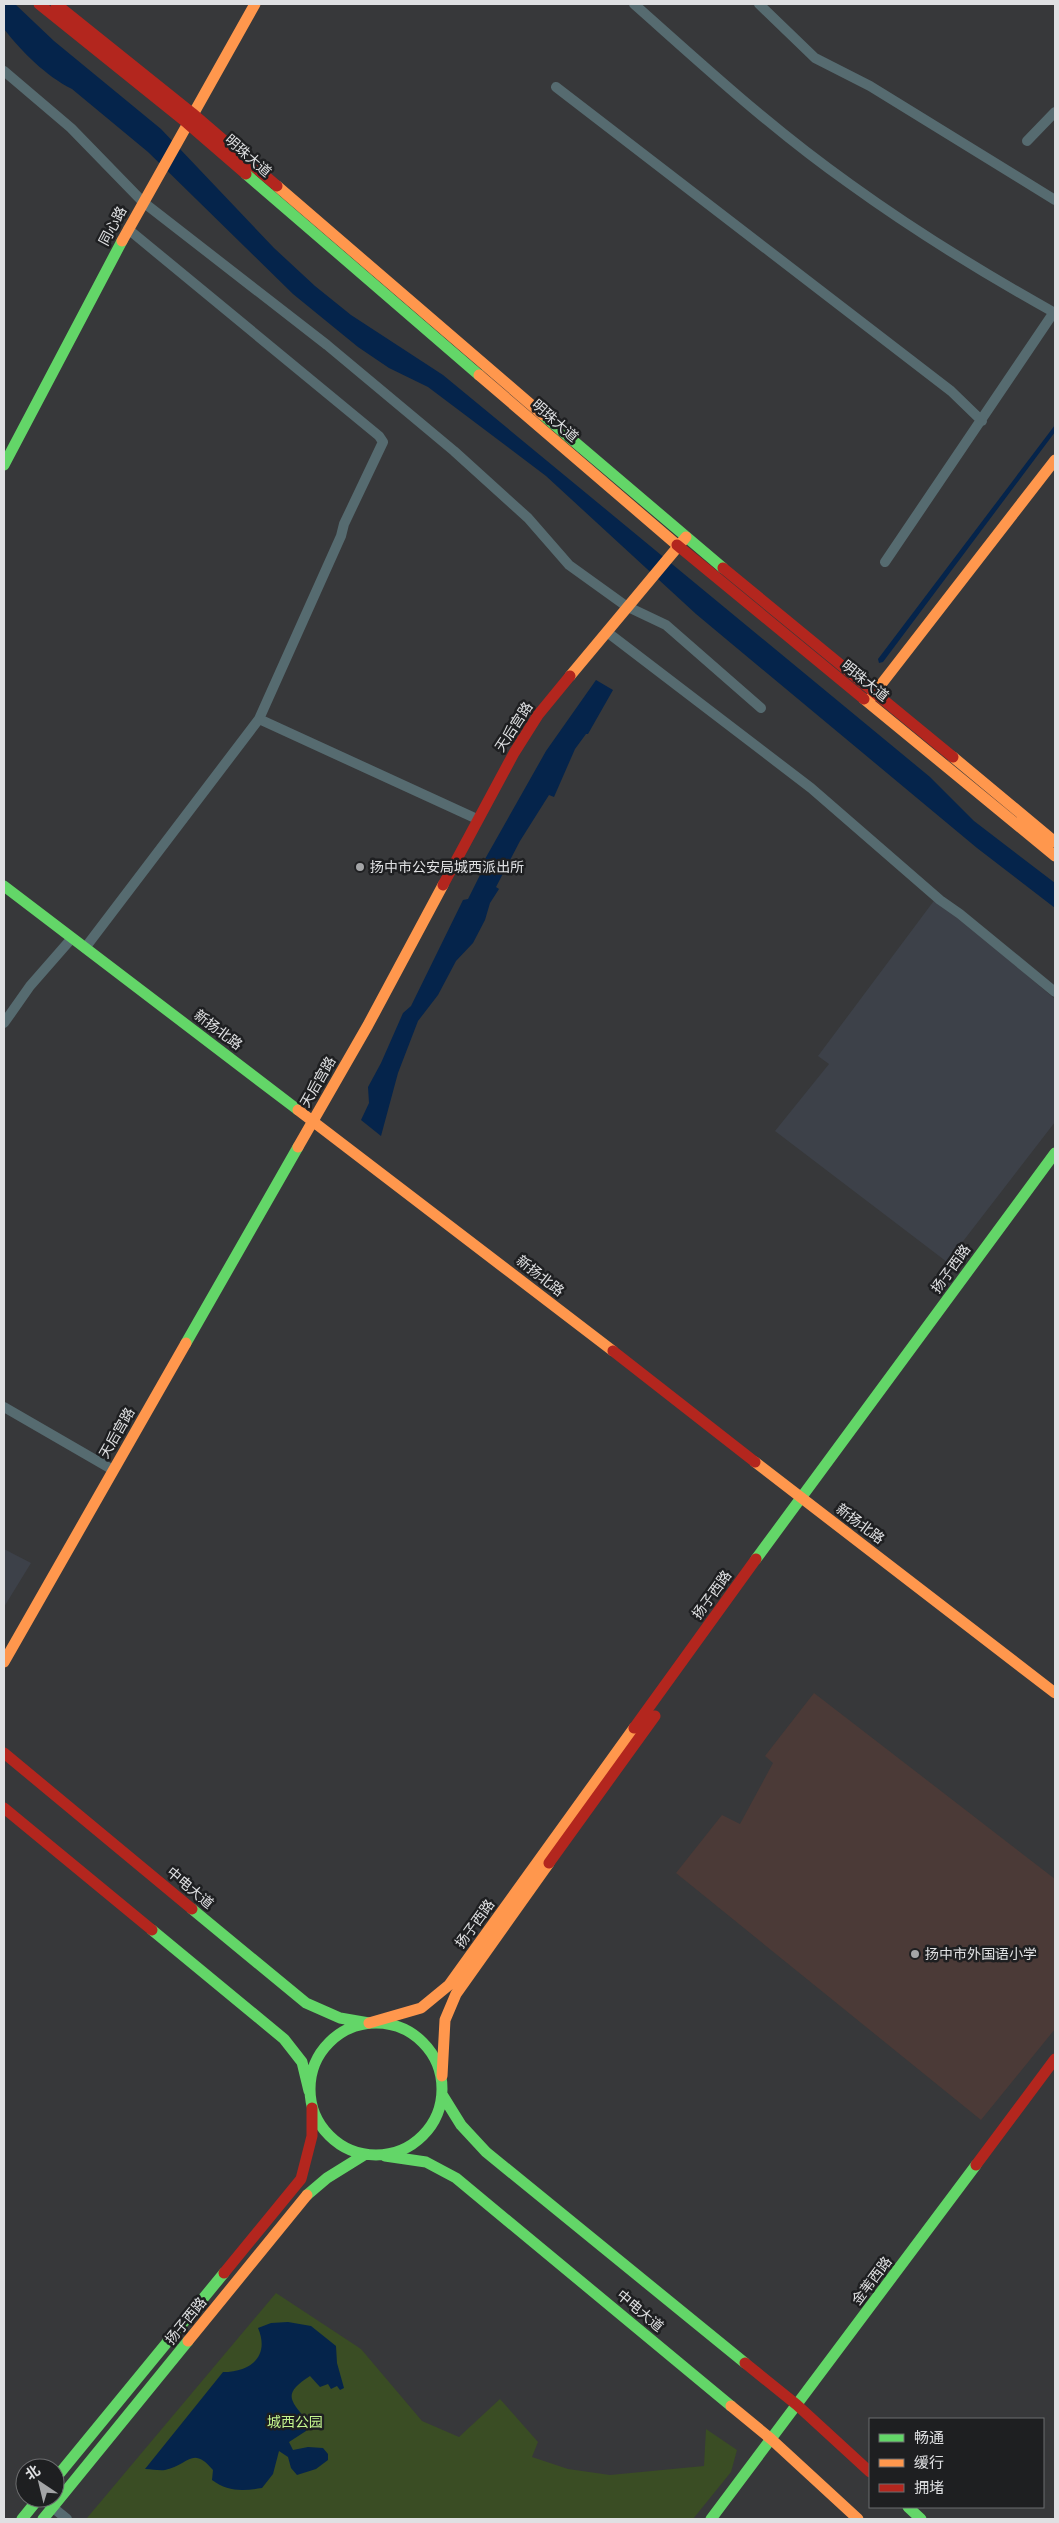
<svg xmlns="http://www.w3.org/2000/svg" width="1059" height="2523" font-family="Rubik,'Noto Sans SC',sans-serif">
<rect width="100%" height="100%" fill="#37383a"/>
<path fill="#3d4149" d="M936,898L1055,999V1122L947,1262L775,1131L829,1064L818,1056Z
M4,1549L31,1563L4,1607Z"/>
<path fill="#4b3a37" d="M814,1693L1055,1879V2029L981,2120L676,1873L722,1815L740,1824L773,1763L765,1756Z"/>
<path fill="#3a4d24" d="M276,2293L361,2349L422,2421L459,2437L500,2399L538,2442L532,2457L568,2469L610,2475L704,2466L706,2429L737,2450L731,2472L693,2519L87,2518Z"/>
<path fill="#05244b" d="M4,4H15L54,41L161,129L274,248L315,286L351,315L443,375L930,777L974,821L1055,883V908L977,848L696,614L546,476L428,387L389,368L358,347L293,294L148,152L72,89C46,76 22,52 4,29Z
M1055,425V432L883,662L879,663L878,659Z
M596,680L613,690L588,734H586L575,749L554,797L549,795L520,841L496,887L499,889L490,903L485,920L473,943L456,961L438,995L418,1021L398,1073L381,1136L361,1120L369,1103L368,1087L381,1063L403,1013L411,1006L463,900L468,899L487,861L485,859L546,751Z
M288,2322L311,2326L336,2346L337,2363L344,2388L340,2390L337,2386L331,2389L328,2384L320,2387L310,2376C284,2393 288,2399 307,2420L306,2431L289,2442L293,2450L308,2447L323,2448L328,2454V2460L316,2469L297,2475L291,2468L288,2457L279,2451L273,2474L262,2488C243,2491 228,2492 212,2480L213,2470C192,2445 189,2465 165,2470C159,2471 152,2469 145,2469L223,2372C251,2372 270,2356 258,2328L271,2323Z"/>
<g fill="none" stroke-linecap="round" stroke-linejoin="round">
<path stroke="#566b70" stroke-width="10" d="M634,4C704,66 773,130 850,184C915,231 985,274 1055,313
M759,4L815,58L870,86L1055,200
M4,71L71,128L143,202L327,345L454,451L528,518L569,565L626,606L666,625L761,708
M556,87L951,391L982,421
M1027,141L1055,112
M885,562L1054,312
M607,632L811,788L940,900L960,914L1055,992
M259,719L477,819
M85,948L259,719L341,536L344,524L383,442L379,436L128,229
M4,1023L30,986L72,938
M4,1407L113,1470
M41,2498L67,2519"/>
<path stroke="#63d668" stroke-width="11" d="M246,174L479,375
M543,415L723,568
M4,465L122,241
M4,886L298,1110
M186,1343L298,1147
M756,1559L1055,1153
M192,1909L306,2003L340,2018L369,2023
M152,1930L284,2039L302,2062L309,2091
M310 2089a66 66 0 1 1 132 0a66 66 0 1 1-132 0Z
M443,2096L461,2125L486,2152L745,2363
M385,2156L426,2162L456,2178L731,2406
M307,2195L327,2178L364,2155
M55,2479L224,2273
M908,2507L921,2519
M22,2519L39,2498
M43,2519L188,2341
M711,2519L976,2165"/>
<path stroke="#ff974d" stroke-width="11" d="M277,186L543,415
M122,241L255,4
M479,375L677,545
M570,676L686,537
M864,699L1055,856
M869,700L1055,460
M953,757L1055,842
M298,1110L613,1351
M298,1147L368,1025L443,885
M755,1462L1055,1693
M4,1662L186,1343
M369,2023L421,2008L449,1985L634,1728
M442,2076L445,2020L456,1994L549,1863
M188,2341L307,2195
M731,2406L771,2439L858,2519"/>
<path stroke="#b3261e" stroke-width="11" d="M39,4L187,123L246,174
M56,4L192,113L277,186
M677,545L864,699
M723,568L953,757
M443,885L514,753L538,715L570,676
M613,1351L755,1462
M634,1728L756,1559
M4,1753L192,1909
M4,1808L152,1930
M549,1863L655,1716
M976,2165L1055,2059
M224,2273L301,2179L312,2136V2108
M745,2363L797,2405L870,2472"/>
</g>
<g fill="#a4a5a7" stroke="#1e1f21" stroke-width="2">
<circle cx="360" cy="867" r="5"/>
<circle cx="915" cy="1954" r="5"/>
</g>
<g text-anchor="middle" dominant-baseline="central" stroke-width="5" stroke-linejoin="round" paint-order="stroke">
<g font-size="14" fill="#dfe0e2" stroke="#1e1f21">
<text transform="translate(248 156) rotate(41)">明珠大道</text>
<text transform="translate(113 226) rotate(-62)">同心路</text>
<text transform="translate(555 421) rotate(41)">明珠大道</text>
<text transform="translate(865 681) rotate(39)">明珠大道</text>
<text transform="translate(514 727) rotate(-57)">天后宫路</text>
<text transform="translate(218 1030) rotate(37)">新扬北路</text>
<text transform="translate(318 1082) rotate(-60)">天后宫路</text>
<text transform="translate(951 1269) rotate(-54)">扬子西路</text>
<text transform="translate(540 1276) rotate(38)">新扬北路</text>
<text transform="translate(117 1433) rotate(-60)">天后宫路</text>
<text transform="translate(860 1524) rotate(37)">新扬北路</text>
<text transform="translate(712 1595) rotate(-54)">扬子西路</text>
<text transform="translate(190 1888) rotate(40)">中电大道</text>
<text transform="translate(475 1924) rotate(-54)">扬子西路</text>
<text transform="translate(872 2281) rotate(-53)">金苇西路</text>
<text transform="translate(640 2311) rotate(40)">中电大道</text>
<text transform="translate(186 2321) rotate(-51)">扬子西路</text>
</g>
<g font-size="14" fill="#dfe0e2" stroke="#1e1f21" text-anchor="start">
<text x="370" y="867">扬中市公安局城西派出所</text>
<text x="925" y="1954">扬中市外国语小学</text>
</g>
<g font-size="14" fill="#c3f48d" stroke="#1e1f21">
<text x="295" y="2422">城西公园</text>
</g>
</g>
<rect width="1059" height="2523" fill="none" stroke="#dfe0e2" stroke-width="10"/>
<rect x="869" y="2418" width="175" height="90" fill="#1e1f21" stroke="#6b6c6e"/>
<rect x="879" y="2434" width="25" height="8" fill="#63d668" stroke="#6b6c6e"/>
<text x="914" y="2443" font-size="15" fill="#dfe0e2">畅通</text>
<rect x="879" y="2459" width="25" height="8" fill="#ff974d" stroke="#6b6c6e"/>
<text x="914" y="2468" font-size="15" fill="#dfe0e2">缓行</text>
<rect x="879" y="2484" width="25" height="8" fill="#b3261e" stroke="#6b6c6e"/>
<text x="914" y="2493" font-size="15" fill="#dfe0e2">拥堵</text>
<g transform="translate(40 2483) rotate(325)"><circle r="24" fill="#1e1f21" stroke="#6b6c6e"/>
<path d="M0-4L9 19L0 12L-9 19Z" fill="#a4a5a7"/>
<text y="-8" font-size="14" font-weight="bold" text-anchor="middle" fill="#dfe0e2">北</text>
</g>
</svg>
